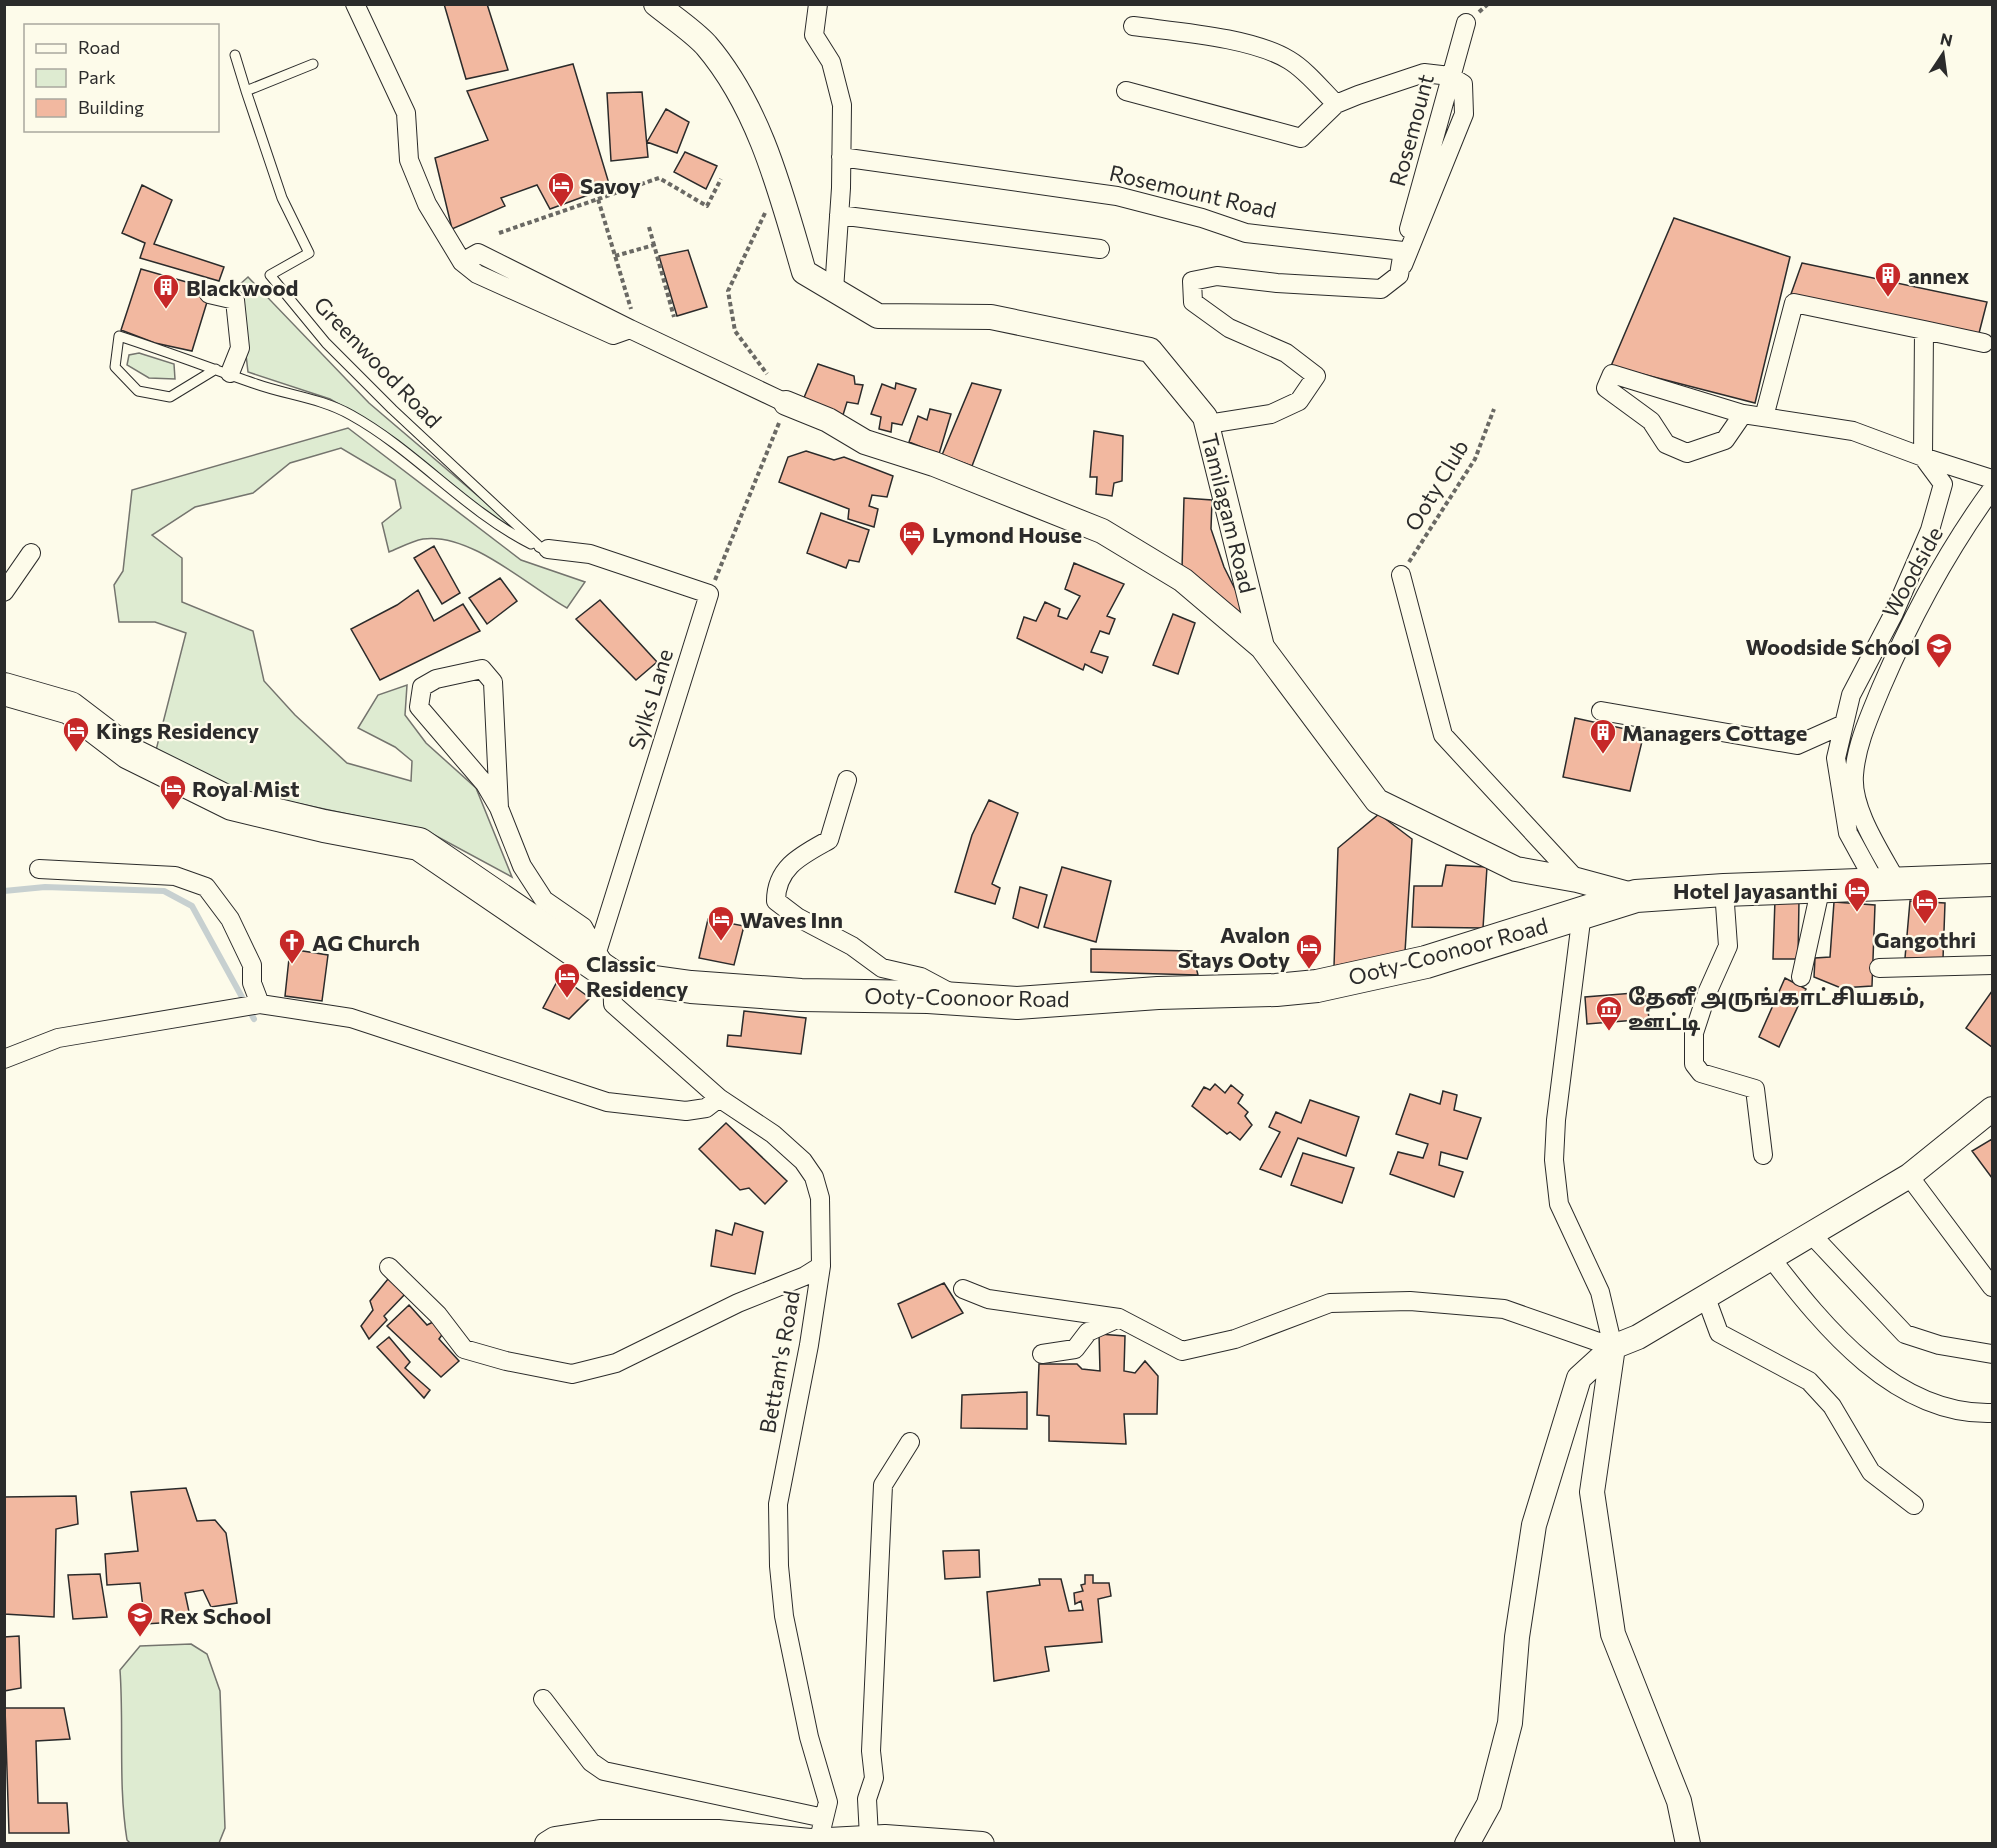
<svg xmlns="http://www.w3.org/2000/svg" width="1997" height="1848" font-family="Commissioner,'Noto Sans Tamil',sans-serif">
<rect width="100%" height="100%" fill="#fdfbea"/>
<path fill="#deebd1" stroke="#74746e" stroke-width="1.5" d="M248,277L369,403L525,536L522,538L354,413L330,399L248,372L238,286Z
M139,353L174,364L175,379L149,378L127,365L129,355Z
M348,428L521,560L585,582L567,608C528,586 470,532 423,539C412,541 399,548 389,552L382,523L401,508L395,480L341,448L290,463L253,493L195,507L152,535L182,558V602L253,631L264,681L295,715L347,763L411,781L412,761L395,747L358,728L378,695L407,685L405,715L426,743L476,788L512,877L427,831L235,790L156,750L186,633L155,622H119L114,585L123,571L132,490Z
M191,1644L207,1654L220,1691L225,1828L219,1843H130L127,1840C118,1784 124,1727 120,1670L140,1646Z"/>
<g fill="none" stroke-linecap="round" stroke-linejoin="round">
<path stroke="#c7d0d0" stroke-width="6" d="M4,891L45,887L164,891L192,906L254,1019"/>
</g>
<path fill="#f2b8a0" stroke="#2b2b2b" stroke-width="1.5" d="M444,4H487L508,70L466,79Z
M573,64L610,187L550,209L537,185L501,198L505,206L452,229L435,158L488,140L467,91Z
M642,92L648,157L611,161L607,93Z
M666,109L689,122L677,153L647,142Z
M685,152L717,166L706,189L674,172Z
M142,185L172,200L154,244L224,267L219,281L140,258L145,243L122,233Z
M1674,218L1790,257L1755,403L1611,366Z
M688,250L707,307L677,316L659,256Z
M1802,263L1987,302L1978,337L1791,294Z
M141,269L211,289L192,351L155,343L121,330Z
M818,364L854,376L855,384L863,385L858,404L847,402L843,415L803,400Z
M896,383L916,389L902,425L892,423L891,432L879,429L881,417L871,414L882,384L895,389Z
M972,383L1001,390L972,466L942,455Z
M930,409L951,414L939,454L909,442L918,416L927,420Z
M1094,431L1123,436L1122,481L1114,483L1112,496L1096,494L1097,477H1090Z
M806,451L834,460L844,457L893,476L887,497L872,495L869,506L878,509L874,527L848,519L849,509L779,482L788,457Z
M1184,498L1212,500L1211,529L1224,567L1247,613L1239,621L1182,569Z
M821,513L869,530L859,562L849,560L846,568L807,553Z
M434,546L460,593L442,604L414,558Z
M1074,563L1124,584L1107,616L1115,619L1109,634L1100,631L1091,652L1108,657L1102,673L1085,664L1083,670L1017,638L1024,617L1036,621L1045,602L1060,609L1058,616L1067,619L1080,596L1065,589Z
M500,578L517,601L487,624L469,598Z
M418,590L434,621L463,604L480,631L380,680L351,629L397,605Z
M600,600L657,662L636,680L576,619Z
M1173,614L1195,623L1178,674L1153,665Z
M1575,718L1644,733L1630,791L1563,777Z
M989,800L1018,813L992,884L1000,888L995,904L955,892L972,835Z
M1379,814L1412,839L1405,952L1334,966L1338,848Z
M1446,865L1487,867L1483,928L1412,927L1414,886H1442Z
M1062,867L1111,881L1096,942L1044,927Z
M1020,887L1047,895L1038,928L1013,918Z
M1775,899L1799,900L1798,959H1773Z
M1910,901L1945,903L1943,959L1905,958Z
M1834,902L1875,905L1872,986L1841,988L1814,977L1815,958L1830,957Z
M708,919L744,926L734,965L699,958Z
M290,949L328,955L322,1001L285,996Z
M1091,949L1192,951L1198,975L1091,972Z
M560,976L590,998L569,1019L543,1008Z
M1785,978L1806,989L1779,1047L1759,1037Z
M1992,991V1047L1966,1028Z
M1646,992L1649,1019L1587,1024L1585,997Z
M744,1011L806,1018L801,1054L727,1046L728,1035L741,1036Z
M1215,1084L1225,1093L1231,1085L1243,1095L1238,1103L1248,1112L1245,1116L1252,1125L1240,1140L1230,1132L1227,1134L1192,1106L1204,1087L1210,1090Z
M1443,1091L1457,1095L1454,1110L1481,1118L1467,1159L1441,1152L1439,1165L1463,1172L1454,1197L1390,1174L1398,1152L1423,1158L1428,1144L1396,1134L1410,1094L1440,1104Z
M1310,1100L1359,1117L1346,1156L1298,1138L1281,1177L1260,1169L1280,1132L1269,1127L1276,1112L1301,1123Z
M726,1123L787,1181L765,1204L749,1188L740,1190L699,1149Z
M1992,1139V1178L1972,1151Z
M1303,1153L1354,1168L1342,1203L1291,1185Z
M735,1223L763,1232L755,1274L711,1266L716,1230L732,1235Z
M388,1279L406,1293L384,1316L387,1320L369,1339L361,1326L373,1310L370,1301Z
M944,1283L963,1313L912,1338L898,1304Z
M409,1305L427,1325L435,1321L444,1332L439,1339L459,1361L441,1377L387,1326Z
M1099,1334L1125,1336L1124,1371L1135,1373L1145,1361L1158,1376L1157,1414H1124L1126,1444L1049,1441V1416L1037,1415L1039,1364H1077L1082,1369L1100,1371Z
M389,1337L410,1362L405,1368L430,1390L424,1398L377,1347Z
M1027,1392V1429L961,1428L962,1395Z
M186,1488L197,1521L215,1520L226,1533L237,1603L211,1607L203,1590L185,1593L191,1621L145,1624L140,1583L107,1585L105,1554L138,1551L131,1492Z
M76,1496L78,1524L56,1529L54,1617L4,1614V1497Z
M979,1550L980,1577L945,1579L943,1551Z
M100,1574L107,1617L73,1619L68,1575Z
M1085,1575H1093V1583H1109L1111,1596L1098,1599L1102,1642L1045,1647L1049,1671L994,1681L987,1592L1040,1585L1039,1579H1061L1069,1611L1083,1610L1081,1601L1075,1604L1074,1593L1083,1591L1081,1585L1085,1584Z
M19,1636L21,1688L4,1691V1637Z
M5,1708H64L70,1739L36,1741L38,1803H67L69,1833H9Z"/>
<g fill="none" stroke-linecap="round" stroke-linejoin="round">
<g stroke="#2b2b2b" stroke-width="11">
<path id="lane" d="M235,55L246,91
M313,64L246,91L282,198L309,253L270,275L326,343L392,409L541,548L539,547
M216,369L170,397L138,391L115,367L119,336C165,351 210,368 256,384C287,395 321,398 351,415C416,451 464,510 531,544"/>
</g>
<g stroke="#2b2b2b" stroke-width="20">
<path id="street" d="M355,4L406,113L409,160L427,204L462,262L477,274L613,335L630,329L786,403
M818,4L814,35L831,62L842,105L841,188L834,290
M1133,26C1177,32 1251,37 1289,60C1306,70 1322,90 1336,104
M1126,91L1301,138L1336,104L1358,95L1424,73L1450,76L1463,84L1464,114L1403,265
M841,157L1117,196L1202,218L1246,233L1403,251L1399,275L1381,289L1277,283L1217,276L1192,281L1193,302L1229,328L1286,353L1316,376L1299,401L1271,414L1208,424
M839,215L1100,249
M1409,229L1466,23
M462,262L478,253L630,329
M209,294L235,300L240,348L230,373
M1924,330L1984,343
M1743,414L1612,374L1606,388L1651,421L1666,444L1687,453L1725,440L1743,414L1853,431L1923,457L1943,484L1930,530L1894,613L1851,695L1836,758L1848,833L1876,884
M1764,417L1794,303L1924,330L1923,457L1992,479
M548,549L590,554L709,594L597,952L612,976L613,1004L719,1098L773,1134L803,1161L814,1177L820,1198L821,1266L809,1345L778,1504L779,1566L784,1616L809,1737L828,1802L819,1839L821,1844
M1401,575L1443,735L1577,880
M4,592L31,553
M1601,711L1797,745L1844,724
M847,780L829,840C802,855 776,867 776,901L797,917L852,946L882,968L921,977L949,992
M499,808L493,682L482,669L436,679L422,687L419,707L485,784L499,808L522,866L544,900L583,927L597,952
M39,869L175,876L206,887L230,919L252,965V983L260,1004
M1898,884C1882,854 1851,810 1854,775C1856,745 1870,715 1881,688C1911,618 1947,551 1992,489
M1724,890L1728,946L1707,993L1694,1033V1064L1701,1073L1755,1089L1763,1155
M1582,913L1556,1120L1554,1160L1559,1204L1600,1292L1613,1347
M1879,968L1992,965
M1801,977L1821,886
M4,1059L58,1038L260,1004L351,1018L607,1102L686,1111L706,1108L719,1098
M1909,1176L1992,1287
M1811,1234L1905,1334L1939,1345L1992,1354
M1771,1258C1824,1327 1896,1416 1992,1413
M389,1267L438,1315L464,1349L506,1361L572,1374L616,1363L738,1303L805,1276L821,1266
M963,1289L988,1299L1119,1318L1182,1351L1235,1339L1330,1303L1410,1301L1504,1309L1613,1347
M1705,1295L1719,1333L1809,1381L1832,1406L1871,1472L1914,1505
M1042,1354L1075,1349L1088,1332L1119,1318
M543,1699L591,1762L604,1771L824,1818
M869,1837L867,1799L874,1778L871,1751L883,1485L910,1442"/>
</g>
<g stroke="#2b2b2b" stroke-width="26">
<path id="secondary" d="M656,4C672,17 692,30 706,45C760,108 781,193 804,272L878,316L991,317L1150,350L1205,417L1262,647L1377,801L1516,869L1577,880L1636,896
M786,403L828,420L865,442L934,464L1102,531L1183,580L1262,647
M1613,1347L1592,1492L1613,1634L1679,1801L1688,1844
M547,1844L555,1839L600,1832H718L810,1841L885,1837L982,1844
M1467,1844L1489,1804L1510,1723L1517,1637L1534,1525L1579,1378L1613,1347L1638,1337L1909,1176L1992,1109"/>
</g>
<g stroke="#2b2b2b" stroke-width="34">
<path id="highway" d="M4,689L70,708L129,753L232,804L324,826L419,844L612,976L691,987L801,995L928,997L1017,1003L1158,993L1276,990L1317,986L1426,962L1636,896L1724,890L1992,880"/>
</g>
<path stroke="#6a6964" stroke-width="4" stroke-dasharray="4.5 3" stroke-linecap="butt" d="M1479,12L1488,4
M598,199L659,178L707,206L721,179
M765,213L728,291L735,331L767,374
M649,227L654,245
M499,233L598,199L631,309
M615,256L654,245L674,317
M1409,562L1475,459L1494,409
M715,580L779,423"/>
<use href="#lane" stroke="#fdfbea" stroke-width="9"/>
<use href="#street" stroke="#fdfbea" stroke-width="18"/>
<use href="#secondary" stroke="#fdfbea" stroke-width="24"/>
<use href="#highway" stroke="#fdfbea" stroke-width="32"/>
</g>
<defs>
<g id="hotel-pin" transform="scale(1.35)"><path d="M0 17L-7.5 6A9.5 9.5 0 1 1 7.5 6Z" fill="#c62828" stroke="#fdfbea"/><path d="M-6-4.5h1.5V1H6V5H4.5V3h-9V5H-6ZM-4 0a1.8 1.8 0 1 1 3.6 0ZM.5 0V-2.5h3Q6-2.5 6 0Z" fill="#fff"/></g>
<g id="building-pin" transform="scale(1.35)"><path d="M0 17L-7.5 6A9.5 9.5 0 1 1 7.5 6Z" fill="#c62828" stroke="#fdfbea"/><path d="M-4-6H4V6H1V3H-1V6H-4ZM-2.5-4.3h1.7v1.8h-1.7ZM.8-4.3h1.7v1.8H.8ZM-2.5-1h1.7V.8h-1.7ZM.8-1h1.7V.8H.8Z" fill="#fff"/></g>
<g id="school-pin" transform="scale(1.35)"><path d="M0 17L-7.5 6A9.5 9.5 0 1 1 7.5 6Z" fill="#c62828" stroke="#fdfbea"/><path d="M0-5L7-2L0 1L-7-2ZM-4 1L0 2.5L4 1V4Q0 6-4 4Z" fill="#fff"/></g>
<g id="church-pin" transform="scale(1.35)"><path d="M0 17L-7.5 6A9.5 9.5 0 1 1 7.5 6Z" fill="#c62828" stroke="#fdfbea"/><path d="M-1.2-6h2.4v3.5h3.3v2.4h-3.3V6h-2.4V-.1h-3.3v-2.4h3.3Z" fill="#fff"/></g>
<g id="museum-pin" transform="scale(1.35)"><path d="M0 17L-7.5 6A9.5 9.5 0 1 1 7.5 6Z" fill="#c62828" stroke="#fdfbea"/><path d="M0-6L6-3V-2H-6V-3ZM-5-1h2V3h-2ZM-1-1h2V3h-2ZM3-1h2V3H3ZM-6 4H6V6H-6Z" fill="#fff"/></g>
</defs>
<g fill-rule="evenodd">
<use href="#hotel-pin" x="561" y="185"/>
<use href="#building-pin" x="1888" y="275"/>
<use href="#building-pin" x="166" y="287"/>
<use href="#hotel-pin" x="912" y="534"/>
<use href="#school-pin" x="1939" y="646"/>
<use href="#hotel-pin" x="76" y="730"/>
<use href="#building-pin" x="1603" y="732"/>
<use href="#hotel-pin" x="173" y="788"/>
<use href="#hotel-pin" x="1857" y="890"/>
<use href="#hotel-pin" x="1925" y="902"/>
<use href="#hotel-pin" x="721" y="919"/>
<use href="#church-pin" x="292" y="942"/>
<use href="#hotel-pin" x="1309" y="947"/>
<use href="#hotel-pin" x="567" y="976"/>
<use href="#museum-pin" x="1609" y="1009"/>
<use href="#school-pin" x="140" y="1615"/>
</g>
<g text-anchor="middle" dominant-baseline="central" stroke-width="4.5" stroke-linejoin="round" paint-order="stroke">
<g font-size="22" fill="#2b2b2b" stroke="#fdfbea">
<text transform="translate(1411 130) rotate(-75)">Rosemount</text>
<text transform="translate(1193 191) rotate(13)">Rosemount Road</text>
<text transform="translate(378 362) rotate(46)">Greenwood Road</text>
<text transform="translate(1436 485) rotate(-59)">Ooty Club</text>
<text transform="translate(1229 513) rotate(76)">Tamilagam Road</text>
<text transform="translate(1912 572) rotate(-61)">Woodside</text>
<text transform="translate(650 699) rotate(-73)">Sylks Lane</text>
<text transform="translate(1448 951) rotate(-15)">Ooty-Coonoor Road</text>
<text transform="translate(967 997) rotate(1)">Ooty-Coonoor Road</text>
<text transform="translate(779 1362) rotate(-80)">Bettam's Road</text>
</g>
<g font-size="22" font-weight="bold" fill="#2b2b2b" stroke="#fdfbea" text-anchor="start">
<text x="580" y="185">Savoy</text>
<text x="1908" y="275">annex</text>
<text x="186" y="287">Blackwood</text>
<text x="932" y="534">Lymond House</text>
<text x="1920" y="646" text-anchor="end">Woodside School</text>
<text x="96" y="730">Kings Residency</text>
<text x="1622" y="732">Managers Cottage</text>
<text x="192" y="788">Royal Mist</text>
<text x="1838" y="890" text-anchor="end">Hotel Jayasanthi</text>
<text x="740" y="919">Waves Inn</text>
<text x="1290" y="934" text-anchor="end">Avalon<tspan x="1290" dy="25">Stays Ooty</tspan></text>
<text x="1925" y="939" text-anchor="middle">Gangothri</text>
<text x="312" y="942">AG Church</text>
<text x="586" y="963">Classic<tspan x="586" dy="25">Residency</tspan></text>
<text x="1628" y="996">தேனீ அருங்காட்சியகம்,<tspan x="1628" dy="25">ஊட்டி</tspan></text>
<text x="160" y="1615">Rex School</text>
</g>
</g>
<rect width="1997" height="1848" fill="none" stroke="#2b2b2b" stroke-width="12"/>
<rect x="24" y="24" width="195" height="108" fill="#fdfbea" stroke="#a9a89e" stroke-width="1.5"/>
<rect x="36" y="44" width="30" height="9" fill="#fdfbea" stroke="#a9a89e" stroke-width="1.5"/>
<text x="78" y="54" font-size="18" fill="#2b2b2b">Road</text>
<rect x="36" y="69" width="30" height="18" fill="#deebd1" stroke="#a9a89e" stroke-width="1.5"/>
<text x="78" y="84" font-size="18" fill="#2b2b2b">Park</text>
<rect x="36" y="99" width="30" height="18" fill="#f2b8a0" stroke="#a9a89e" stroke-width="1.5"/>
<text x="78" y="114" font-size="18" fill="#2b2b2b">Building</text>
<g transform="translate(1943 54) rotate(13)" stroke="#fdfbea" stroke-width="4.5" paint-order="stroke">
<path d="M0-4.5L10 22L0 15L-10 22Z" fill="#2b2b2b"/>
<text y="-9" font-size="16" font-weight="bold" text-anchor="middle" fill="#2b2b2b">N</text>
</g>
</svg>
